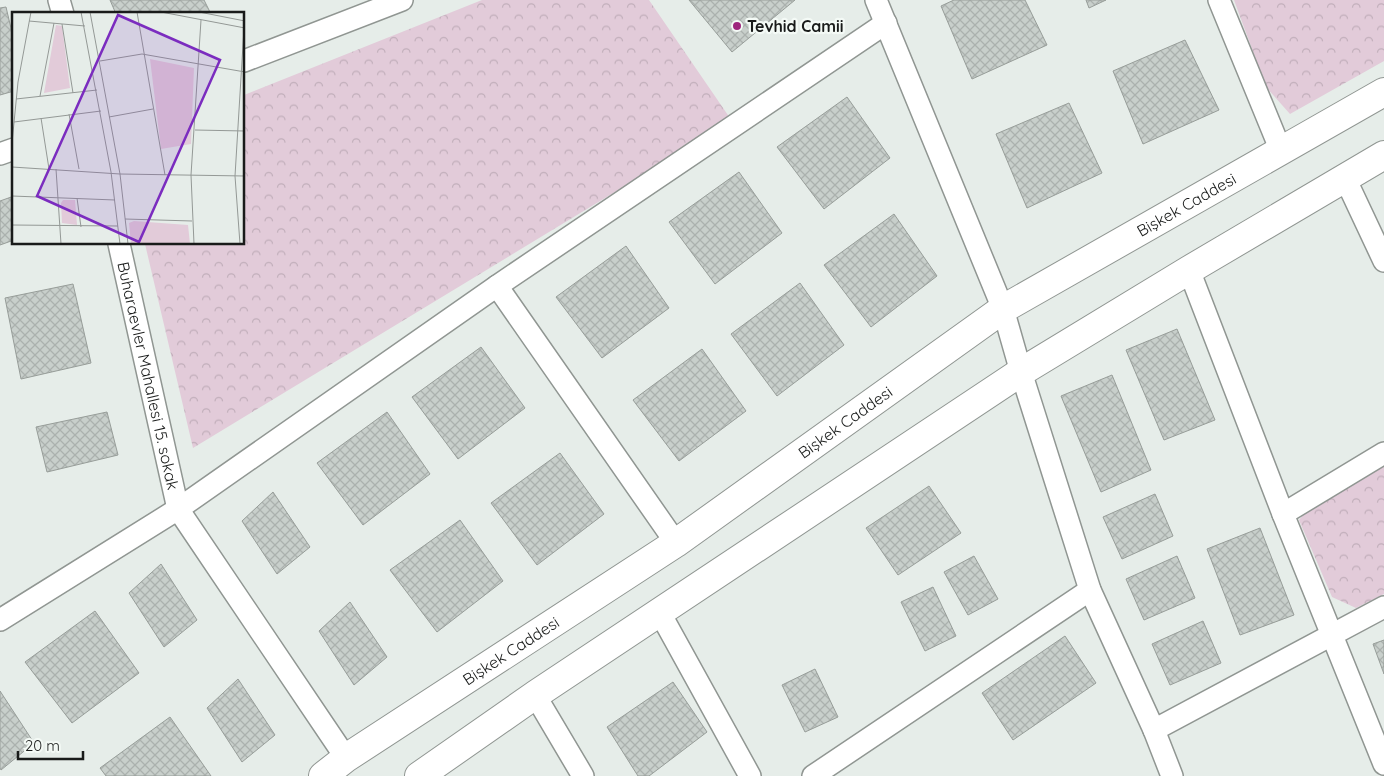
<svg xmlns="http://www.w3.org/2000/svg" width="1384" height="776" font-family="Quicksand,sans-serif">
<defs>
<pattern id="park-crowns" width="20" height="18" patternUnits="userSpaceOnUse" patternTransform="scale(1.25)"><rect width="20" height="18" fill="#e2cbd9"/><path d="M2 6a3 3 0 1 1 6 0M12 15a3 3 0 1 1 6 0" fill="none" stroke="#c1aeba"/></pattern>
<pattern id="building-cross-hatch" width="8" height="8" patternUnits="userSpaceOnUse" patternTransform="scale(1.25)"><rect width="8" height="8" fill="#c8cfcb"/><path d="M0 0l8 8M0 8l8-8" fill="none" stroke="#abb1ae"/></pattern>
</defs>
<rect width="100%" height="100%" fill="#e6ede9"/>
<path fill="url(#park-crowns)" d="M482,0H649L732,121L193,448L145,244H244V95Z
M1234,0H1384V61L1290,114L1266,87Z
M1384,466V594L1356,608L1332,597L1299,520L1308,509Z"/>
<path fill="url(#building-cross-hatch)" stroke="#979d99" d="M110,0H204L210,12L207,14H116Z
M689,0H795L732,52Z
M954,0H1025L1047,45L972,79L941,6Z
M1086,0H1106L1089,8Z
M6,7L14,41V91L0,95V8Z
M1185,40L1219,110L1143,144L1113,71Z
M847,97L890,158L824,209L777,147Z
M1069,103L1102,173L1027,208L996,134Z
M739,172L782,233L715,284L669,222Z
M14,196V240L0,245V201Z
M894,214L937,276L871,327L824,265Z
M626,246L669,308L602,358L556,297Z
M800,283L844,345L777,396L731,334Z
M73,284L91,363L21,379L5,298Z
M1177,329L1215,420L1164,440L1126,350Z
M481,347L525,408L458,459L412,397Z
M702,349L746,411L679,461L633,400Z
M1112,375L1151,470L1101,492L1061,396Z
M107,412L118,455L47,472L36,427Z
M387,412L430,474L363,525L317,463Z
M560,453L604,514L537,565L491,503Z
M929,486L961,533L898,575L866,528Z
M273,492L310,547L277,574L242,521Z
M1155,494L1173,536L1122,559L1103,517Z
M460,520L503,581L437,632L390,570Z
M1260,528L1294,615L1240,635L1207,549Z
M974,556L998,599L968,615L944,572Z
M1177,556L1195,598L1144,620L1126,579Z
M161,564L197,620L164,647L129,593Z
M933,587L956,636L925,651L901,602Z
M350,602L387,657L354,685L319,631Z
M95,611L139,673L72,723L25,662Z
M1203,621L1221,663L1170,685L1152,644Z
M1065,636L1096,683L1013,740L982,693Z
M1384,640V674L1373,644Z
M815,669L838,717L805,732L782,685Z
M238,679L275,735L242,762L207,708Z
M673,682L707,732L649,776H638L607,727Z
M0,691L34,743L1,770L0,768Z
M170,717L211,776H106L100,768Z"/>
<g fill="none" stroke-linecap="round" stroke-linejoin="round">
<g stroke="#909692" stroke-width="24">
<g id="minor">
<path d="M59,0L63,14"/>
<path d="M876,0L1003,309L1021,372L1090,590L1154,730L1172,776"/>
<path d="M1219,0L1281,151"/>
<path d="M244,61L402,0"/>
<path d="M0,154L14,149"/>
<path d="M1345,178L1384,261"/>
<path id="s1" d="M119,244L178,509L346,758"/>
<path d="M1189,270L1283,514L1384,764"/>
<path d="M497,286L676,543"/>
<path d="M1283,514L1384,453"/>
<path d="M660,613L750,776"/>
<path d="M0,620L178,509L497,286L886,23"/>
<path d="M535,695L583,776"/>
<path d="M1154,730L1384,607"/>
<path d="M813,776L1090,590"/>
</g>
</g>
<g stroke="#909692" stroke-width="30">
<g id="tertiary">
<path id="s2" d="M323,776L346,758L676,543L1003,309L1384,92"/>
<path d="M419,776L535,695L1021,372L1189,270L1384,155"/>
</g>
</g>
<use href="#minor" stroke="#fff" stroke-width="21"/>
<use href="#tertiary" stroke="#fff" stroke-width="28"/>
</g>
<circle fill="#9e257d" stroke="#f4faf6" stroke-width="2" cx="737" cy="26" r="5"/>
<g text-anchor="middle" dominant-baseline="central" stroke-width="4.5" stroke-linejoin="round" paint-order="stroke">
<g font-size="16" font-weight="bold" fill="#191b1a" stroke="#f4faf6" text-anchor="start">
<text x="747" y="26">Tevhid Camii</text>
</g>
<g font-size="16" fill="#191b1a" stroke="#f4faf6">
<text stroke="none"><textPath href="#s2" startOffset="1036">Bişkek Caddesi</textPath></text>
<text stroke="none"><textPath href="#s1" startOffset="135">Buharaevler Mahallesi 15. sokak</textPath></text>
<text stroke="none"><textPath href="#s2" startOffset="631">Bişkek Caddesi</textPath></text>
<text stroke="none"><textPath href="#s2" startOffset="226">Bişkek Caddesi</textPath></text>
</g>
</g>
<g transform="translate(12 12)">
<rect width="232" height="232" fill="#e6ede9"/>
<path d="M44,13L50,14L58,76L32,81ZM138,47L182,56L179,132L149,137ZM51,188H63L65,213L50,211L49,191ZM122,209L176,213L178,232H119L117,211Z" fill="#e2cbd9"/>
<path fill="none" stroke="#949996" stroke-width="1" d="M69,0L99,160L108,232M78,0L108,162L116,232M125,0L153,163M149,0L233,16M187,0L233,9M17,9L73,14M50,12L61,81M88,49L130,42L233,60M28,84L42,11M4,87L85,78M57,102L67,157M97,105L141,97M29,106L37,157M2,110L89,99M183,118L233,119M0,131L6,70L19,0M0,155L108,162L233,164M44,157L49,232M0,184L103,188M65,186L69,215M113,207L180,209M0,213L106,214M182,232L179,163L189,8M228,232L223,164L232,16"/>
<path fill="#7b2cbf" fill-opacity="0.15" stroke="#7b2cbf" stroke-width="2.5" d="M106,3L208,48L127,230L25,184Z"/>
<rect width="232" height="232" fill="none" stroke="#191b1a" stroke-width="2.5"/>
</g>
<path d="M18 751v8h65v-8" fill="none" stroke="#191b1a" stroke-width="2.5"/>
<text x="25" y="751" font-size="15" fill="#191b1a" stroke="#f4faf6" stroke-width="4" paint-order="stroke">20 m</text>
</svg>
